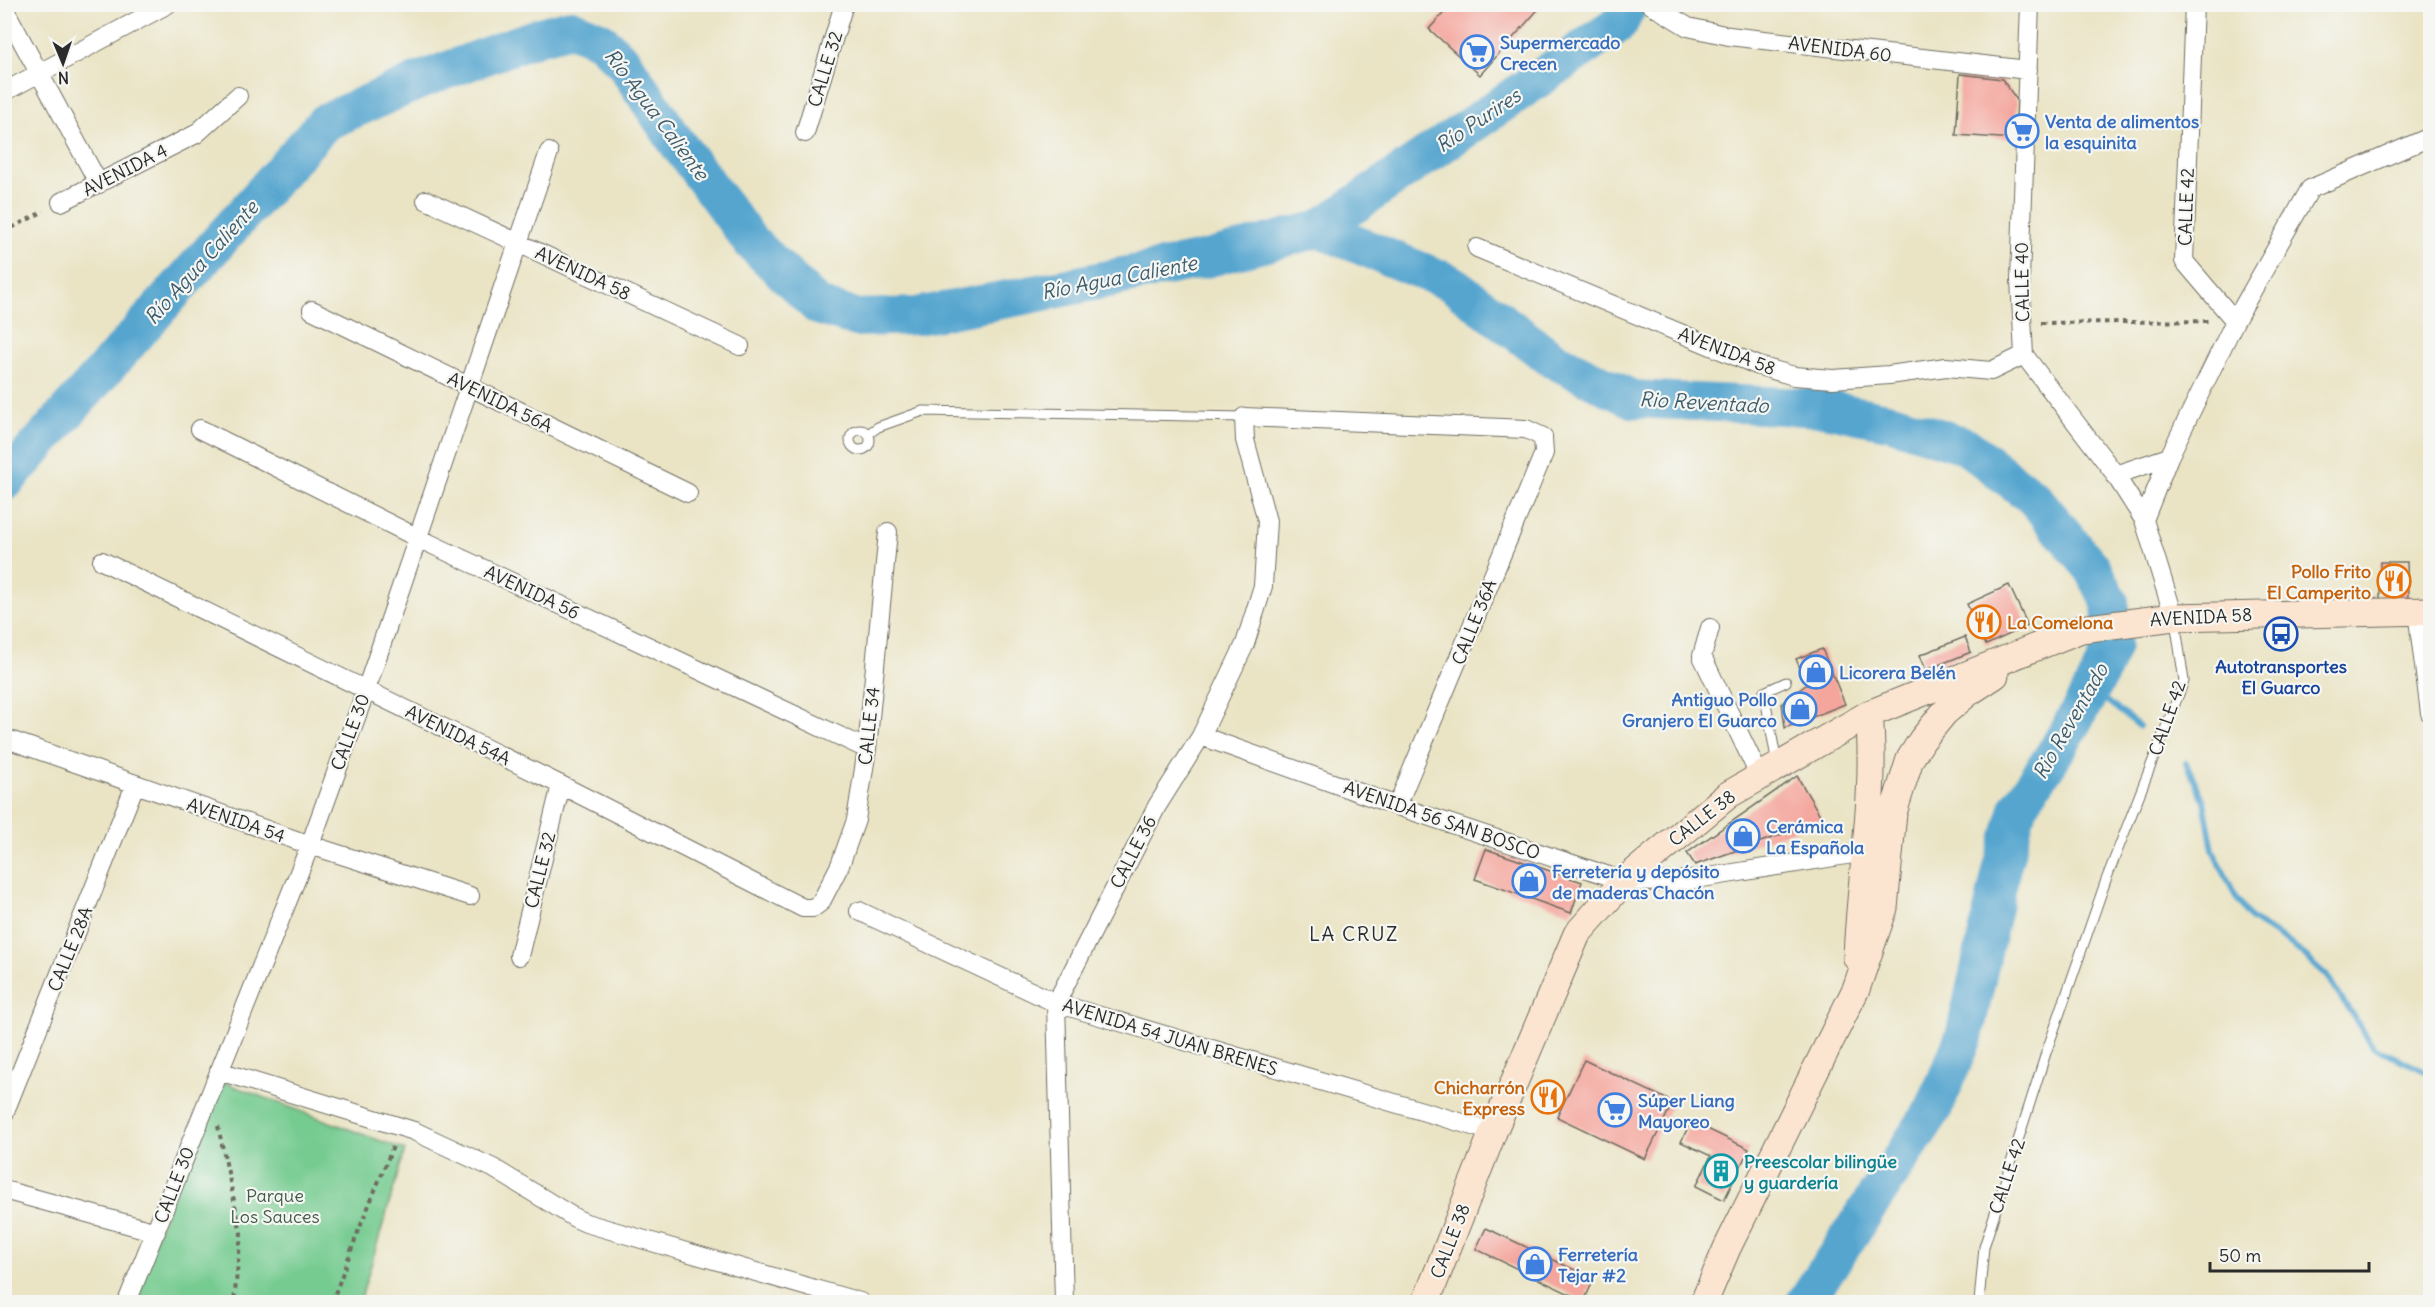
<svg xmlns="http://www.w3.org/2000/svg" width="2435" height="1307" font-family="Delius,sans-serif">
<rect width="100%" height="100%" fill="#f6f6f2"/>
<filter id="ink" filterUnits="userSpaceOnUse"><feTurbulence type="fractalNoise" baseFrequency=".0167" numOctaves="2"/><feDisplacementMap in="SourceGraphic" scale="12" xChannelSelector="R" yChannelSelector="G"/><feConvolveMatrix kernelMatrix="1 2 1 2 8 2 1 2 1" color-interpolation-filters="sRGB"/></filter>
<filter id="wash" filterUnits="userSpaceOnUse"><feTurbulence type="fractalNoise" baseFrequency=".008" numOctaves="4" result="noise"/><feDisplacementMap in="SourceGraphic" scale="24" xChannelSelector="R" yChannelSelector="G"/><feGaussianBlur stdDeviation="1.35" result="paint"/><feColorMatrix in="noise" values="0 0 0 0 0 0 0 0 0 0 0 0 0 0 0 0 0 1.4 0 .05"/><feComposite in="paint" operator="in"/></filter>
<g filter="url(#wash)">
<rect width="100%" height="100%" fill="#eae4c5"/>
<path fill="#74cb90" stroke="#507b5e" stroke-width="1.5" d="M220,1081L405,1150L360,1302H129Z"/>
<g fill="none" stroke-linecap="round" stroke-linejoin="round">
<path stroke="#55a5cf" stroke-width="6" d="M2092,689L2139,726
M2186,763L2204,801L2213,850L2236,897L2251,919L2291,944L2326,975L2374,1048L2430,1073"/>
<path stroke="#55a5cf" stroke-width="38" d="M1319,229L1451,283L1552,359L1632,399L1824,408L1892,422L1966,446L2034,498L2093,569L2110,602L2112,645L2098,678L2058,748L2018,808L2002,867L1964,1037L1933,1110L1805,1302
M4,483L325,122L421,80L540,36L571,28L600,40L623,62L675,140L751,242L818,306L857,318L917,316L1029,295L1206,259L1319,229L1619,24L1629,4"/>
</g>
<g id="blocks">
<path fill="#f4a59c" d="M1452,4H1543L1480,75L1429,29Z
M1960,74L2002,79L2017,100L2015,139L1956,135Z
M2380,562H2407L2408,599H2380Z
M2009,585L2028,626L1986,645L1967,604Z
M1965,637L1971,652L1926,670L1920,655Z
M1822,649L1845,704L1785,728L1782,703L1807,684L1796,659Z
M1797,776L1823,820L1695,865L1687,853Z
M1486,849L1582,882L1571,913L1475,879Z
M1584,1060L1673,1102L1645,1159L1557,1117Z
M1691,1121L1749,1149L1724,1200L1696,1186L1711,1156L1681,1142Z
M1486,1228L1594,1279L1584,1301L1476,1249Z"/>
</g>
</g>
<g filter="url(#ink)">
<use href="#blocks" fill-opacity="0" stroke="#6e6c61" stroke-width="1.5"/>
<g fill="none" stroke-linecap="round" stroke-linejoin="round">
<g stroke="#6e6c61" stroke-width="11">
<path id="service" d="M850 440a10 10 0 1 1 20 0a10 10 0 1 1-20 0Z
M868,434L878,427L923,411L1244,417
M1777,764L1764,692L1786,682
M1979,1302L1984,1247L2046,1053L2106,880L2184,681L2175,620"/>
</g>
<g stroke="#6e6c61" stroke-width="20">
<path id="minor" d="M1650,4L1688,27L1729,36L2028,70
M2030,4L2020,279L2024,355L2112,470L2144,520
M4,8L99,184
M4,92L168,4
M805,133L844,4
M426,200L740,346
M61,202L196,134L238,96
M1477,248L1759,366L1794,376L1833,379L1889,375L1946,367L1991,371L2024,355
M312,310L688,493
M2235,321L2310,189L2430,137
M200,429L418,538L867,749
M2115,475L2169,457
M102,561L561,785L803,908H813L821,902L840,865L856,820L867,749L888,532
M2417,611L2430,713
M2174,617L2144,520L2169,457L2235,321L2184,261L2194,4
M1710,628L1702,656L1760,777
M1201,736L1397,806L1624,881L1662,882L1690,880L1865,852
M4,738L310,845L470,896
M859,911L1056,1003L1493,1132
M519,956L561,785
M219,1071L414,1131L493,1168L575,1218L586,1223L860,1302
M4,1114L135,785
M4,1190L156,1232
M127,1302L310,845L366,690L549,152
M1064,1302L1056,1003L1157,806L1201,736L1245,644L1263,586L1267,521L1245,440L1244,417L1526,429L1543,437L1544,453L1397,806"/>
</g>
<g stroke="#6e6c61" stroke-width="29">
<path id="secondary" d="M1857,958C1860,876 1877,795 1869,714
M1426,1302L1493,1132L1577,934L1624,881L1728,795L1869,714L2081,629L2174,617L2430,611
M1704,1302L1727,1248L1856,989L1884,908L1893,813L1910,759L1922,740L1944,713L1969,692L1995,675"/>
</g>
<path stroke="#6e6c61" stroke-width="4" stroke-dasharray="4.5 4.5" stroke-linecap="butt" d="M4,232L44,211
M2041,323L2210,321
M218,1126L241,1233L234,1302
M332,1302L358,1232L394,1144"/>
<use href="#service" stroke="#fff" stroke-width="9"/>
<use href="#minor" stroke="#fff" stroke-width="18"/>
<use href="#secondary" stroke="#fce5d0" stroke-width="27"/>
</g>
</g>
<defs>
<g id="supermarket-ring" transform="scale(1.725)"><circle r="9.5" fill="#f6f6f2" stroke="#3f7fe0" stroke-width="1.5"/><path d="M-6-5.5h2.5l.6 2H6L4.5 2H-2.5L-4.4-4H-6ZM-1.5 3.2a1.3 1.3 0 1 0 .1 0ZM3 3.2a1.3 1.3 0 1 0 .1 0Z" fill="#3f7fe0"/></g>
<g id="restaurant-ring" transform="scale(1.725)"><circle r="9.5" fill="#f6f6f2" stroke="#e8710a" stroke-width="1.5"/><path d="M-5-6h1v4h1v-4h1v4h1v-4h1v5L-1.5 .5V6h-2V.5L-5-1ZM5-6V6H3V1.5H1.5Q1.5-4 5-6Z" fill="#e8710a"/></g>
<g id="bus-ring" transform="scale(1.725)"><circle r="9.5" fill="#f6f6f2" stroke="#1a4fb4" stroke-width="1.5"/><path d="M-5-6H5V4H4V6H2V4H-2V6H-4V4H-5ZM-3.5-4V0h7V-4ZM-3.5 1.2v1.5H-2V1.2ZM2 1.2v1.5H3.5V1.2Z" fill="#1a4fb4"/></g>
<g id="shop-ring" transform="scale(1.725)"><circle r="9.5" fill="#f6f6f2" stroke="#3f7fe0" stroke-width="1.5"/><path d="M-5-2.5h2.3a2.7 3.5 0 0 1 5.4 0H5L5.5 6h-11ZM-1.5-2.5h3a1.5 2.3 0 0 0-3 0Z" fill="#3f7fe0"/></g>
<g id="building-ring" transform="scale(1.725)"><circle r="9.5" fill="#f6f6f2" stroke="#0f9aa8" stroke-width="1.5"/><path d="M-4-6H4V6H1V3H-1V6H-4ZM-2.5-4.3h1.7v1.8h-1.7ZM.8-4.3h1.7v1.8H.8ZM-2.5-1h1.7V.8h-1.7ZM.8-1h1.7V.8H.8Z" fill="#0f9aa8"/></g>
</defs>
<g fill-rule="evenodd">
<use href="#supermarket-ring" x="1477" y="52"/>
<use href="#supermarket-ring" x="2022" y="131"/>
<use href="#restaurant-ring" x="2394" y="581"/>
<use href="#restaurant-ring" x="1984" y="622"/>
<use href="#bus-ring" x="2281" y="634"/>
<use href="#shop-ring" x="1816" y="672"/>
<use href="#shop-ring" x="1800" y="709"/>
<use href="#shop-ring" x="1743" y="836"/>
<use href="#shop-ring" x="1529" y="881"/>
<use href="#restaurant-ring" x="1548" y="1097"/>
<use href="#supermarket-ring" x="1615" y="1110"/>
<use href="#building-ring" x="1721" y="1171"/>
<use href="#shop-ring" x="1535" y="1264"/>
</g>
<g text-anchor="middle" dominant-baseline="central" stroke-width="4.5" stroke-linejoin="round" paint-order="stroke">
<g font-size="18" font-weight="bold" fill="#366cbe" stroke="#f6f6f2" text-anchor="start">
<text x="1500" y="42">Supermercado<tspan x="1500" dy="21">Crecen</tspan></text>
<text x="2045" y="121">Venta de alimentos<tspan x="2045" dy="21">la esquinita</tspan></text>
<text x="1839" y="672">Licorera Belén</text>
<text x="1777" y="699" text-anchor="end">Antiguo Pollo<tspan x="1777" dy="21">Granjero El Guarco</tspan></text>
<text x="1766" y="826">Cerámica<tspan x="1766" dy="21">La Española</tspan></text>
<text x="1552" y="871">Ferretería y depósito<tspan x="1552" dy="21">de maderas Chacón</tspan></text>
<text x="1638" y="1100">Súper Liang<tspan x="1638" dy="21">Mayoreo</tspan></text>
<text x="1558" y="1254">Ferretería<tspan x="1558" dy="21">Tejar #2</tspan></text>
</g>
<g font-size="18" fill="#2b2b2b" stroke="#f6f6f2">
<text transform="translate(1840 49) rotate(7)">AVENIDA 60</text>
<text transform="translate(825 69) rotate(-73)">CALLE 32</text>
<text transform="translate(125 170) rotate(-27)">AVENIDA 4</text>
<text transform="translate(2186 207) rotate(-88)">CALLE 42</text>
<text transform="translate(583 273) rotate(25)">AVENIDA 58</text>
<text transform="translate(2022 282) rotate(-91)">CALLE 40</text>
<text transform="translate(1727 351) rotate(21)">AVENIDA 58</text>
<text transform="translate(500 402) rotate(26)">AVENIDA 56A</text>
<text transform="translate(532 592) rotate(25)">AVENIDA 56</text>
<text transform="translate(2201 617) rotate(-3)">AVENIDA 58</text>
<text transform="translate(1474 622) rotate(-68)">CALLE 36A</text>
<text transform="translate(2167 718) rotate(-71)">CALLE 42</text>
<text transform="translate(869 726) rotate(-84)">CALLE 34</text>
<text transform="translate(350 732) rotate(-70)">CALLE 30</text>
<text transform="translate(458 735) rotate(26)">AVENIDA 54A</text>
<text transform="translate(1702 818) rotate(-38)">CALLE 38</text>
<text transform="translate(236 820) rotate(19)">AVENIDA 54</text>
<text transform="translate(1442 820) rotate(19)">AVENIDA 56 SAN BOSCO</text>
<text transform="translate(1133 852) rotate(-63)">CALLE 36</text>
<text transform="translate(540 870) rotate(-76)">CALLE 32</text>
<text transform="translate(70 949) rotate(-68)">CALLE 28A</text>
<text transform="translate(1170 1037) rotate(17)">AVENIDA 54 JUAN BRENES</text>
<text transform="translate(2007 1176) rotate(-72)">CALLE 42</text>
<text transform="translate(174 1185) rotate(-69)">CALLE 30</text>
<text transform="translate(1450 1241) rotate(-69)">CALLE 38</text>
</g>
<g font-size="18" font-weight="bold" fill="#c56008" stroke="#f6f6f2" text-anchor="end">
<text x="2371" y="571">Pollo Frito<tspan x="2371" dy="21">El Camperito</tspan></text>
<text x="2007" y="622" text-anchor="start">La Comelona</text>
<text x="1525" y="1087">Chicharrón<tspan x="1525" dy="21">Express</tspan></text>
</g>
<g font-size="18" font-weight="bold" fill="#164399" stroke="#f6f6f2">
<text x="2281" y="666">Autotransportes<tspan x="2281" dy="21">El Guarco</tspan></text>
</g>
<g font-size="18" font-weight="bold" fill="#0d838f" stroke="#f6f6f2" text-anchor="start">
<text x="1744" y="1161">Preescolar bilingüe<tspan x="1744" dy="21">y guardería</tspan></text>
</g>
<g font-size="18" fill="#415b49" stroke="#f6f6f2">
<text x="275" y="1195">Parque<tspan x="275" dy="21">Los Sauces</tspan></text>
</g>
<g font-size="20" font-style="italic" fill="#3c5c6d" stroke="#f6f6f2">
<text transform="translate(657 114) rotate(53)">Río Agua Caliente</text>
<text transform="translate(1478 120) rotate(-34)">Río Purires</text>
<text transform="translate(201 262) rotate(-48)">Río Agua Caliente</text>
<text transform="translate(1119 277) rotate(-11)">Río Agua Caliente</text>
<text transform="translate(1704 402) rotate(3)">Rio Reventado</text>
<text transform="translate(2070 721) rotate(-60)">Rio Reventado</text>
</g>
<g font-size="20" letter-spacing="1.5" fill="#2b2b2b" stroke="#f6f6f2">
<text x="1354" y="933">LA CRUZ</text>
</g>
</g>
<rect width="2435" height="1307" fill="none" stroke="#f6f6f2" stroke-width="24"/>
<g transform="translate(63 63) rotate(178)" stroke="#f6f6f2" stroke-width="4.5" paint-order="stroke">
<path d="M0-4.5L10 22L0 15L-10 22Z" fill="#2b2b2b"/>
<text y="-9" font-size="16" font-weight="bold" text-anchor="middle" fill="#2b2b2b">N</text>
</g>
<path d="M2210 1262v9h159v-9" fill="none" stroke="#2b2b2b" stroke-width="3"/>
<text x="2219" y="1262" font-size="18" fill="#2b2b2b" stroke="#f6f6f2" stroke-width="4.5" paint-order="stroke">50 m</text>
</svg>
